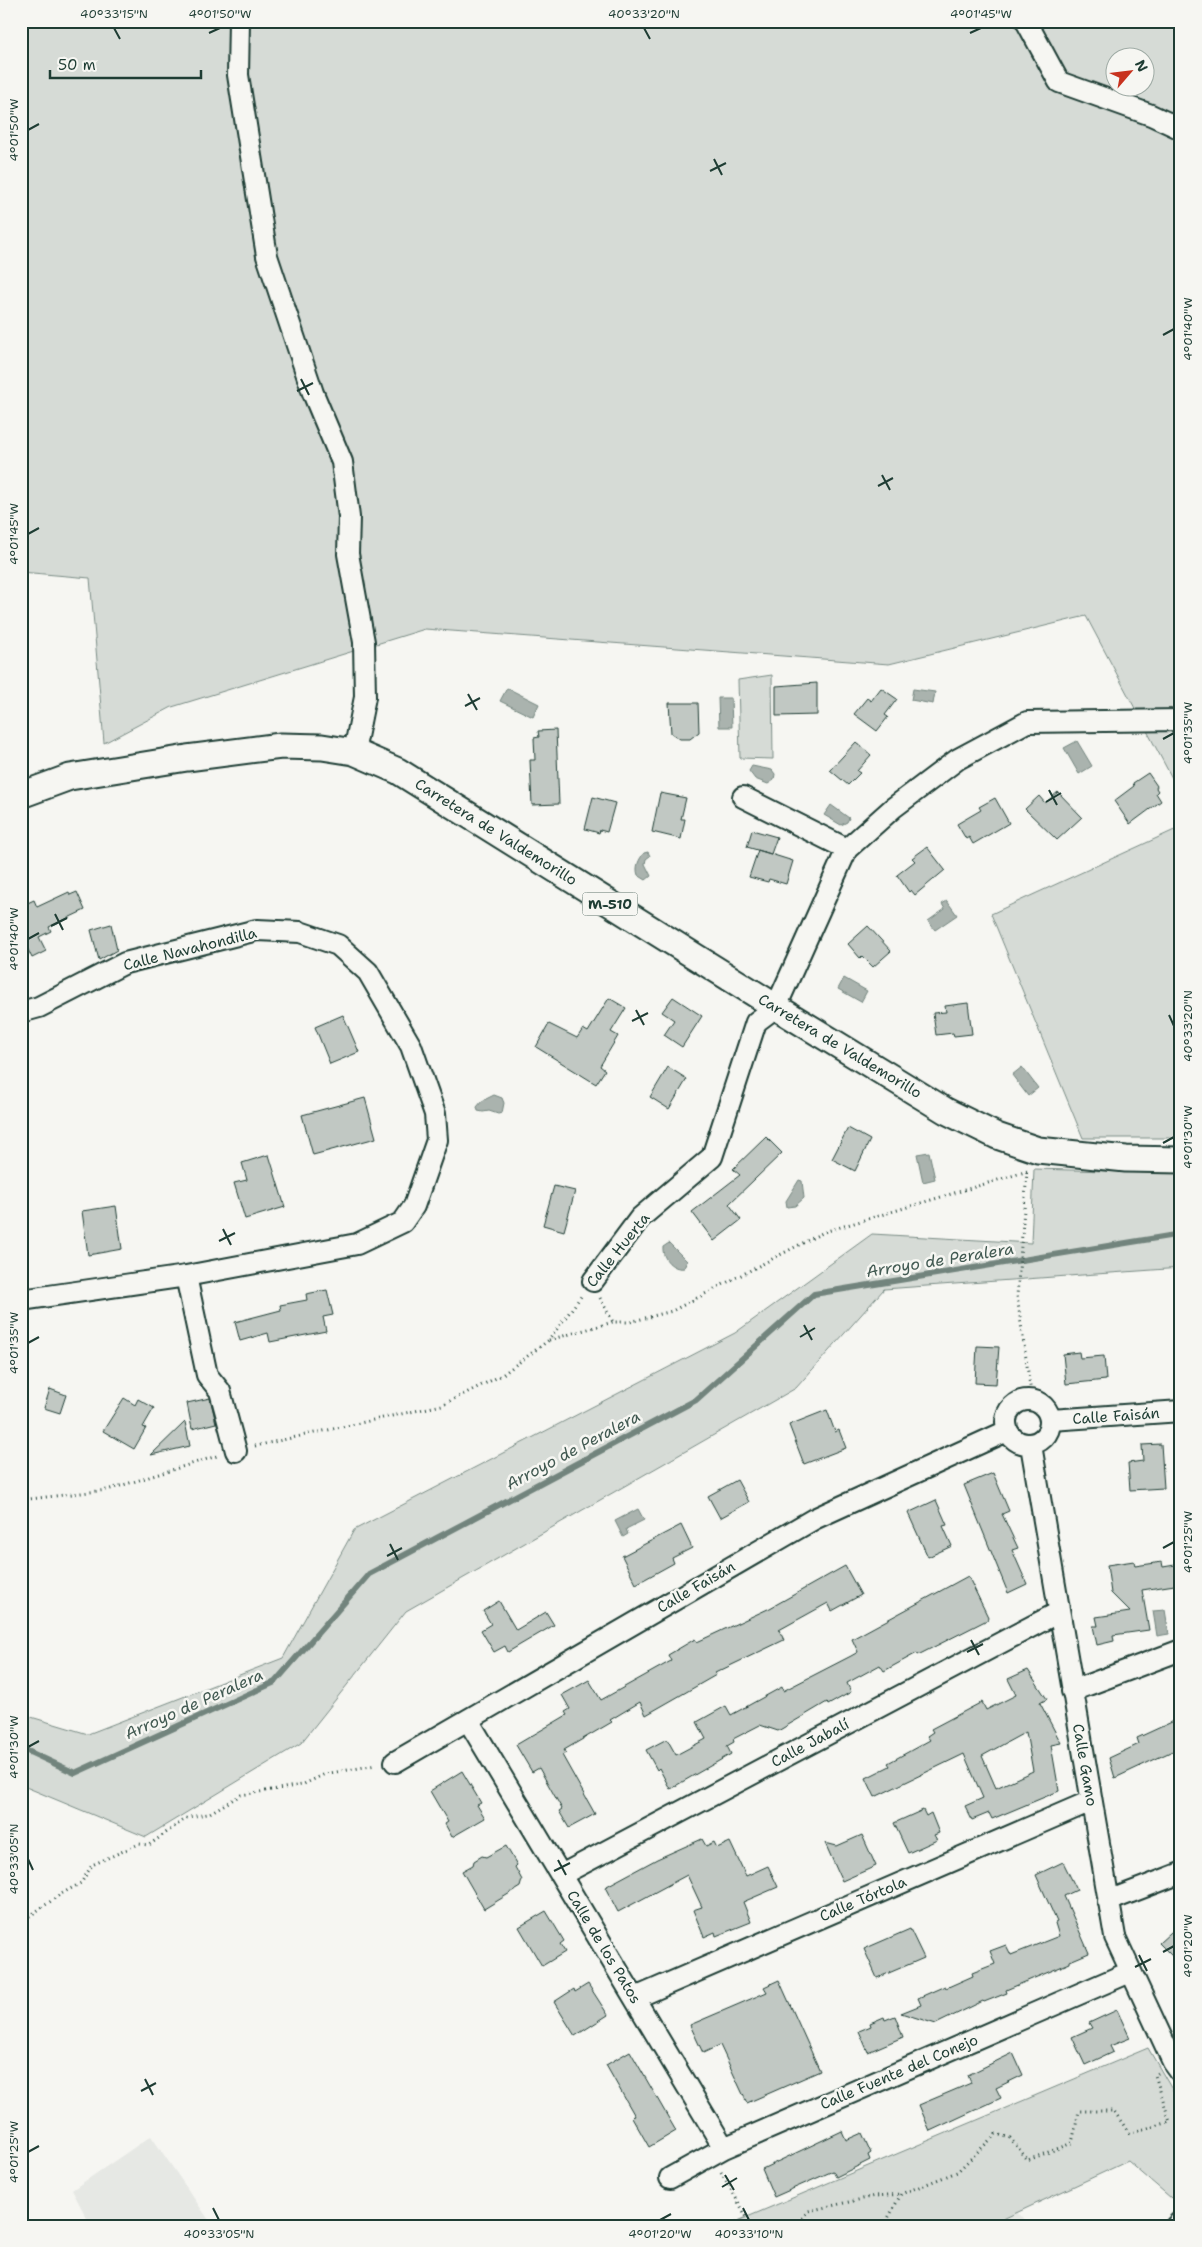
<svg xmlns="http://www.w3.org/2000/svg" width="1202" height="2247" font-family="'Shantell Sans',sans-serif">
<rect width="100%" height="100%" fill="#f6f6f2"/>
<filter id="ink" filterUnits="userSpaceOnUse"><feTurbulence type="fractalNoise" baseFrequency=".02" numOctaves="2"/><feDisplacementMap in="SourceGraphic" scale="10" xChannelSelector="R" yChannelSelector="G"/><feConvolveMatrix kernelMatrix="1 2 1 2 8 2 1 2 1" color-interpolation-filters="sRGB"/></filter>
<g filter="url(#ink)">
<path fill="#e6e8e4" d="M151,2136L213,2226H91L72,2190Z
M1017,2212L1031,2226H988Z"/>
<path fill="#d6dbd6" stroke="#7a8c85" fill-rule="evenodd" d="M21,21H1181V795L1086,616L889,664L425,629L172,707L104,743L90,578L21,572ZM1114,58H1144V88H1114Z
M772,675L773,759L740,758L738,680Z
M1181,827V1138H1083L991,914Z
M1034,1169L1181,1173V1268L884,1289L796,1388L406,1611L301,1743L146,1837L21,1785V1714L88,1734L283,1658L354,1530L735,1333L872,1234L1031,1243Z
M1148,2048L1181,2105V2187L1171,2198L1128,2161L988,2226H726Z"/>
<path fill="#aab3ae" stroke="#72847d" d="M507,688L539,704L533,717L500,701Z
M913,689L935,692L933,704L911,700Z
M718,698H731L732,727H719Z
M1077,741L1092,766L1079,774L1064,748Z
M752,766L772,770L775,774L774,780L768,784L755,779L749,771Z
M831,805L849,818L847,822L841,825L824,815Z
M648,852L650,856L646,859L645,864L651,876L646,880L638,875C635,867 639,859 644,853Z
M947,901L957,915L935,930L928,921L945,909L942,904Z
M844,978L867,991L861,1002L838,989Z
M1022,1067L1038,1088L1028,1096L1012,1075Z
M494,1095L502,1098L504,1103L502,1113L498,1114L489,1111L483,1112L478,1111L477,1107L482,1101Z
M929,1152L935,1179L923,1182L917,1154Z
M799,1180L802,1181L804,1198L795,1206L787,1207L786,1201Z
M669,1243L687,1261L684,1268C673,1270 662,1259 663,1247Z
M638,1509L644,1520L626,1529L628,1534L623,1537L615,1521Z
M1165,1610L1169,1634L1157,1636L1153,1611Z"/>
<g fill="none" stroke-linecap="round" stroke-linejoin="round">
<path stroke="#72847d" stroke-width="6" d="M21,1748L75,1773L275,1682L369,1574L696,1400L814,1294L1181,1234"/>
</g>
<path fill="#c1c8c3" stroke="#1f3d34" fill-rule="evenodd" d="M817,683V715L776,716V686Z
M881,688L897,699L885,715L888,717L877,731L854,714L867,698L871,701Z
M669,703H698L699,732L690,739H680L671,733Z
M556,730L559,804L532,805L530,760H535L534,738L539,737L538,731Z
M856,742L871,755L857,771L860,773L848,785L830,770Z
M1148,773L1157,786L1156,788L1158,791L1156,793L1161,801L1130,824L1114,801L1134,786L1133,783Z
M1058,792L1082,817L1057,840L1025,809L1039,796L1045,803Z
M660,793L686,798L681,819H685L681,839L652,832Z
M593,797L615,803L607,832L600,830L599,833L585,829Z
M995,798L1009,823L973,844L969,837L966,839L957,824L981,810L979,807Z
M752,830L777,837L771,854L747,847Z
M927,847L945,870L915,895L911,890L909,892L897,875L915,861L912,858Z
M758,850L793,861L786,884L769,879L768,882L749,877Z
M69,892L70,895L77,892L85,910L49,927L51,931L39,937L46,951L32,958L21,935V906L34,900L37,907Z
M111,924L117,950L99,960L91,930Z
M868,926L891,951L873,967L862,956L860,958L848,944Z
M673,997L702,1016L682,1047L664,1035L674,1020L662,1012Z
M609,998L626,1008L611,1032L618,1036L600,1066L605,1070L596,1084L536,1047L549,1024L577,1038L583,1029L588,1032Z
M968,1003L972,1034L954,1036L953,1033L936,1035L933,1013L946,1012L945,1006Z
M343,1015L359,1052L330,1064L315,1027Z
M668,1067L687,1079L669,1109L650,1097Z
M365,1098L376,1138L313,1155L302,1115Z
M848,1128L870,1140L855,1171L832,1159Z
M766,1137L782,1153L729,1204L741,1220L714,1241L692,1212L740,1175L733,1169Z
M268,1155H269L285,1207L245,1219L234,1183L247,1180L242,1163Z
M554,1186L575,1191L564,1231L543,1225Z
M116,1206L122,1249L88,1255L82,1211Z
M327,1290L333,1315L323,1317L326,1331L270,1342L268,1333L240,1341L235,1322L281,1310L280,1305L307,1300L306,1294Z
M977,1346L999,1347L996,1384L975,1383Z
M1079,1352L1080,1358L1104,1356L1106,1380L1066,1384L1063,1354Z
M50,1389L66,1395L60,1413L44,1408Z
M124,1398L135,1405L138,1399L154,1408L143,1427L146,1428L134,1449L103,1431Z
M210,1398L216,1423L192,1429L187,1403Z
M827,1410L835,1432L839,1430L846,1448L804,1464L789,1425Z
M185,1422L190,1446L151,1455Z
M1161,1444L1164,1488L1130,1490L1128,1463L1143,1461L1142,1445Z
M993,1473L1009,1511L1002,1514L1018,1548L1012,1550L1027,1584L1008,1593L964,1485Z
M737,1480L749,1502L720,1518L708,1496Z
M936,1500L947,1525L943,1526L952,1546L928,1557L908,1513Z
M681,1525L692,1548L672,1558L674,1563L636,1584L622,1556Z
M1134,1561L1135,1566L1162,1562L1163,1567L1181,1564V1584L1142,1590L1149,1630L1113,1635L1114,1641L1097,1645L1093,1626H1098L1096,1617L1130,1612L1111,1593L1107,1565Z
M845,1566L861,1595L832,1611L828,1603L779,1630L784,1640L715,1673L716,1675L646,1715L640,1702L610,1720L612,1722L564,1750L566,1753L562,1755L595,1814L569,1828L559,1811L562,1809L539,1768L532,1772L516,1745L567,1715L565,1712L570,1709L562,1695L589,1680L601,1700L671,1661L668,1655L695,1639L697,1642L770,1608Z
M968,1576L989,1619L918,1655L917,1653L884,1671L880,1665L847,1683L851,1692L828,1705L827,1702L778,1731L760,1725L733,1739L734,1742L727,1746L731,1754L670,1789L659,1768L657,1770L646,1750L667,1739L676,1755L706,1739L697,1722L726,1706L731,1715L782,1687L783,1691L851,1656L858,1652L852,1639Z
M499,1601L516,1630L546,1612L554,1625L508,1652L505,1646L494,1652L481,1630L491,1624L483,1611Z
M1028,1670L1047,1699L1040,1703L1061,1743L1051,1745L1059,1791L992,1819L989,1813L972,1820L965,1806L983,1798L964,1754L875,1797L866,1778L890,1766L888,1763L930,1740L927,1736L933,1732L931,1729L982,1702L986,1710L1016,1695L1008,1679ZM1026,1732L1033,1771L996,1788L982,1756Z
M1174,1721L1181,1735V1747L1115,1778L1109,1758L1139,1744L1137,1738Z
M462,1771L481,1803L477,1805L485,1818L452,1837L445,1824L448,1822L430,1791Z
M923,1810L926,1816L931,1813L939,1833L934,1835L937,1840L908,1853L894,1823Z
M862,1835L876,1866L842,1881L825,1843L837,1846Z
M702,1839L706,1846L714,1842L717,1848L730,1842L746,1876L768,1866L778,1887L743,1902L751,1922L716,1936L715,1932L704,1937L693,1910L702,1907L687,1875L618,1912L605,1887L657,1859Z
M506,1846L517,1865L515,1867L522,1880L520,1887L484,1909L462,1871L473,1865L474,1861L482,1856L486,1857Z
M1063,1862L1077,1890L1064,1896L1089,1953L1070,1961V1963L1006,1990L1007,1993L984,2002L983,2001L936,2024L901,2013L921,2005L918,1998L945,1986L946,1988L973,1976L972,1973L995,1964L990,1951L1006,1945L1011,1955L1059,1936L1055,1923L1057,1922L1036,1875Z
M546,1911L564,1941L560,1944L565,1952L542,1966L519,1927Z
M1181,1923V1965L1159,1943Z
M910,1929L924,1958L877,1978L864,1949Z
M779,1980L820,2071L747,2103L720,2045L703,2053L690,2025L767,1992L764,1987Z
M588,1984L608,2015L575,2036L554,2002L574,1989L575,1992Z
M1117,2010L1130,2038L1110,2046L1113,2052L1085,2065L1072,2037L1092,2028L1089,2023Z
M895,2016L903,2037L868,2052L859,2031L871,2026L870,2023L884,2017L885,2020Z
M630,2051L676,2131L649,2147L632,2117L635,2116L606,2065Z
M1013,2053L1023,2075L996,2088L1001,2098L930,2131L919,2105L971,2083L968,2075Z
M842,2131L846,2140L862,2133L871,2153L868,2155L870,2160L836,2177L833,2171L774,2197L762,2169Z"/>
<g fill="none" stroke-linecap="round" stroke-linejoin="round">
<g stroke="#1f3d34" stroke-width="24">
<path id="minor" d="M239,21L238,75L267,256L313,393L342,462L349,517L348,554L364,642L365,697L354,752
M1026,21L1059,82L1151,115L1181,129
M743,797L847,849
M21,1012L39,1007L125,963L257,930L300,932L338,945L368,972L411,1046L435,1114L437,1140L414,1206L403,1222L357,1244L186,1276L21,1300
M186,1276L207,1375L220,1391L236,1451
M593,1281L640,1218L712,1157L756,1022L776,1007L847,849L893,808L958,759L1027,722L1181,720
M1006 1422a22 22 0 1 1 44 0a22 22 0 1 1-44 0Z
M1051,1420L1181,1411
M1031,1445L1115,1937L1173,2062L1181,2073
M1072,1691L1181,1650
M468,1720L724,2148
M395,1762L814,1519L1007,1431
M561,1875L1059,1612
M1108,1901L1181,1873
M635,1998L1091,1801
M670,2178L724,2148L1130,1972
M1176,2226L1181,2221"/>
</g>
<g stroke="#1f3d34" stroke-width="29">
<path id="major" d="M21,795L70,777L187,758L281,746L322,747L354,752L398,771L776,1007L946,1111L997,1136L1038,1150L1126,1159L1181,1160"/>
</g>
<path stroke="#1f3d34" stroke-width="3" stroke-dasharray="1 4" stroke-linecap="butt" d="M1027,1172L1017,1296L1032,1400
M600,1298L613,1322H630L672,1311L824,1232L1028,1171
M549,1340L613,1322
M255,1446L442,1405L502,1375L549,1340L582,1295
M21,1500L107,1490L217,1456
M21,1922L61,1894L81,1883L92,1865L139,1844L149,1845L188,1817L208,1814L241,1795L302,1785L325,1774L376,1765
M721,2172L752,2226
M796,2226L808,2211L876,2196L901,2194
M884,2226L901,2194L957,2172L996,2134L1010,2138L1028,2160L1072,2143L1079,2111H1114L1129,2133L1170,2122L1155,2075L1158,2073"/>
<use href="#minor" stroke="#f6f6f2" stroke-width="20"/>
<use href="#major" stroke="#f6f6f2" stroke-width="25"/>
</g>
</g>
<path fill="none" stroke="#1f3d34" stroke-width="2" d="M114,28L120,39M644,28L650,39M209,33L220,28M970,33L981,28M28,130L39,124M714,159L722,175M710,171L726,163M1163,335L1174,329M301,379L309,395M297,391L313,383M882,475L890,490M878,486L893,478M28,534L39,528M468,694L477,710M465,706L480,698M1163,739L1174,733M1049,790L1057,805M1046,802L1061,793M55,914L63,930M51,926L67,918M28,939L39,933M636,1010L644,1025M1169,1015L1174,1026M632,1021L648,1013M1163,1143L1174,1137M223,1229L231,1245M219,1241L235,1233M804,1325L812,1340M800,1337L815,1328M28,1343L39,1337M390,1544L398,1560M1163,1548L1174,1542M387,1556L402,1548M971,1640L979,1655M967,1652L983,1644M28,1747L39,1741M28,1859L33,1870M558,1860L566,1875M554,1871L570,1863M1163,1952L1174,1946M1139,1955L1147,1971M1135,1967L1151,1959M145,2079L153,2095M141,2091L156,2083M28,2152L39,2146M725,2175L734,2190M722,2187L737,2178M213,2208L219,2220M743,2208L749,2220M660,2220L671,2214"/>
<g text-anchor="middle" dominant-baseline="central" stroke-width="5" stroke-linejoin="round" paint-order="stroke">
<rect fill="#f6f6f2" stroke="#60746d" stroke-width="1" x="582.5" y="892.5" width="55" height="23" rx="4"/>
<g font-size="14" font-weight="bold" fill="#1f3d34">
<text x="610" y="904">M-510</text>
</g>
<g font-size="15" fill="#1f3d34" stroke="#f6f6f2">
<text transform="translate(496 832) rotate(32)">Carretera de Valdemorillo</text>
<text transform="translate(190 949) rotate(-14)">Calle Navahondilla</text>
<text transform="translate(840 1046) rotate(31)">Carretera de Valdemorillo</text>
<text transform="translate(618 1250) rotate(-51)">Calle Huerta</text>
<text transform="translate(1116 1416) rotate(-4)">Calle Faisán</text>
<text transform="translate(696 1587) rotate(-30)">Calle Faisán</text>
<text transform="translate(810 1743) rotate(-28)">Calle Jabalí</text>
<text transform="translate(1085 1765) rotate(80)">Calle Gamo</text>
<text transform="translate(863 1899) rotate(-23)">Calle Tórtola</text>
<text transform="translate(604 1947) rotate(59)">Calle de los Patos</text>
<text transform="translate(899 2072) rotate(-23)">Calle Fuente del Conejo</text>
</g>
<g font-size="16" font-style="italic" fill="#425a52" stroke="#f6f6f2">
<text transform="translate(940 1260) rotate(-9)">Arroyo de Peralera</text>
<text transform="translate(573 1450) rotate(-28)">Arroyo de Peralera</text>
<text transform="translate(194 1704) rotate(-24)">Arroyo de Peralera</text>
</g>
</g>
<rect width="1202" height="2247" fill="none" stroke="#f6f6f2" stroke-width="55"/>
<g transform="translate(1130 72) rotate(62)"><circle r="24" fill="#f6f6f2" stroke="#a0aca6"/>
<path d="M0-4L9 19L0 12L-9 19Z" fill="#c8321e"/>
<text y="-8" font-size="14" font-weight="bold" text-anchor="middle" fill="#1f3d34">N</text>
</g>
<path d="M50 70v8h151v-8" fill="none" stroke="#1f3d34" stroke-width="2.5"/>
<text x="58" y="70" font-size="15" fill="#1f3d34" stroke="#f6f6f2" stroke-width="4" paint-order="stroke">50 m</text>
<rect x="28" y="28" width="1146" height="2192" fill="none" stroke="#1f3d34" stroke-width="2"/>
<g font-size="12" text-anchor="middle" fill="#1f3d34">
<text x="114" y="18">40°33'15"N</text>
<text x="220" y="18">4°01'50"W</text>
<text x="644" y="18">40°33'20"N</text>
<text x="981" y="18">4°01'45"W</text>
<text transform="translate(14 130) rotate(-90)" y="4">4°01'50"W</text>
<text transform="translate(1188 329) rotate(-90)" y="4">4°01'40"W</text>
<text transform="translate(14 534) rotate(-90)" y="4">4°01'45"W</text>
<text transform="translate(1188 733) rotate(-90)" y="4">4°01'35"W</text>
<text transform="translate(14 939) rotate(-90)" y="4">4°01'40"W</text>
<text transform="translate(1188 1026) rotate(-90)" y="4">40°33'20"N</text>
<text transform="translate(1188 1137) rotate(-90)" y="4">4°01'30"W</text>
<text transform="translate(14 1343) rotate(-90)" y="4">4°01'35"W</text>
<text transform="translate(1188 1542) rotate(-90)" y="4">4°01'25"W</text>
<text transform="translate(14 1747) rotate(-90)" y="4">4°01'30"W</text>
<text transform="translate(14 1859) rotate(-90)" y="4">40°33'05"N</text>
<text transform="translate(1188 1946) rotate(-90)" y="4">4°01'20"W</text>
<text transform="translate(14 2152) rotate(-90)" y="4">4°01'25"W</text>
<text x="219" y="2238">40°33'05"N</text>
<text x="660" y="2238">4°01'20"W</text>
<text x="749" y="2238">40°33'10"N</text>
</g>
</svg>
